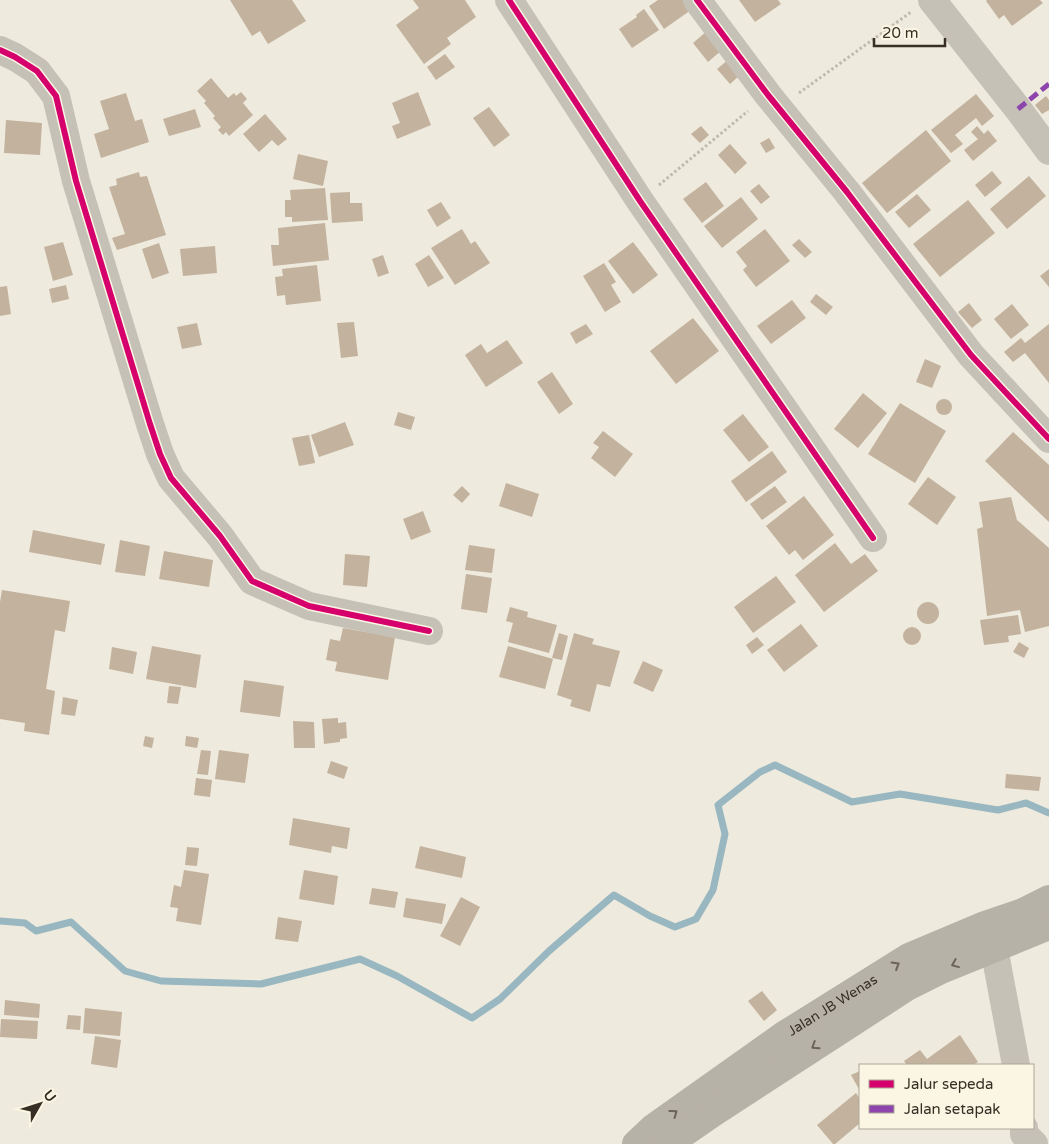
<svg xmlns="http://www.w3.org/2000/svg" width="1049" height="1144" font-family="'Varela Round',sans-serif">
<rect width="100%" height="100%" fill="#eeeadd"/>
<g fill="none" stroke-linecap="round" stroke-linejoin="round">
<path stroke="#99b7c0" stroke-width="7" d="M0,921L25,923L36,931L71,922L125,971L161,981L261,984L360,959L397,976L472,1018L500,999L549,951L614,895L650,916L675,927L696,919L713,890L725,834L718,805L760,772L775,765L852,802L900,794L998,810L1026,803L1049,813"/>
</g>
<path fill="#c3b29d" d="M230,0H292L306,21L268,44L260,31L252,36Z
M413,0H465L476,17L447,38L451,44L424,64L396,25L419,8Z
M658,0H684L691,10L664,29L649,6Z
M739,0H778L781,4L755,22Z
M987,0H1040L1043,3L1012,26L1004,15L999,19L986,1Z
M644,9L659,30L632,48L619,29L637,17L636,15Z
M707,31L722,50L708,62L693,43Z
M445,54L455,67L436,80L427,67Z
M728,60L740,75L730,84L717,69Z
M211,78L228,98L234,93L236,96L241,92L247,99L243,103L253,115L229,136L226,132L223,135L218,130L221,127L213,118L215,116L204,103L206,101L197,91Z
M418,92L431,125L397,139L392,126L400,123L392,103Z
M126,93L135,121L142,119L149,142L101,158L94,134L109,129L100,101Z
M976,94L994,116L982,126L976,118L955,135L963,144L951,153L931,130Z
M1046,96L1049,100V110L1042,114L1035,105Z
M489,107L510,135L494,147L473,118Z
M195,109L201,127L169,136L163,119Z
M265,114L287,139L278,146L272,140L259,152L243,134Z
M6,120L42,123L40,155L4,153Z
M701,126L709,135L700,143L691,134Z
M977,126L984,134L988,130L997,141L973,161L964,150L978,139L971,132Z
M926,130L951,161L887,213L862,183Z
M769,138L775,148L766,153L760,143Z
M730,144L747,163L735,174L718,155Z
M298,154L328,161L323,186L293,179Z
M992,171L1002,183L985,197L975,185Z
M139,172L140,177L147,176L166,235L117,250L112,238L125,234L109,187L117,185L116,179Z
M1029,176L1046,196L1007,229L990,209Z
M706,182L724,206L702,223L683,199Z
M759,184L770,197L761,204L750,191Z
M325,188L328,220L292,222V217H285V200H291L290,190Z
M350,192V203H362L363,221L332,223L330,193Z
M917,194L931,210L909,228L895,212Z
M741,197L758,219L722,248L704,226Z
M968,200L995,233L940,277L913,244Z
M441,202L451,218L437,227L427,210Z
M325,223L329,260L273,266L271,245H279L278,228Z
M462,229L471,244L475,241L490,263L455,285L431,248Z
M765,229L790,261L756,287L743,270L747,266L736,252Z
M799,239L812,252L805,258L792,245Z
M63,242L73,275L53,281L44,247Z
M633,242L658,275L633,294L608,261Z
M159,243L169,273L152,279L142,249Z
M215,246L217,273L183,276L180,249Z
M383,255L389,273L378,277L372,259Z
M429,255L444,278L428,287L415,264Z
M604,263L616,282L611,285L621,302L605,312L583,276Z
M317,265L321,301L286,305L285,295L277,296L275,277L283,276L282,269Z
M1049,269V287L1040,276Z
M66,285L69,299L52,303L49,289Z
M7,286L11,314L0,316V287Z
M816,294L833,307L826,315L810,302Z
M792,300L806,318L771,344L757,326Z
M969,303L982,320L972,328L958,312Z
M1012,304L1029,325L1011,339L994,319Z
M693,318L719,351L676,384L650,351Z
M354,322L358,356L341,358L337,323Z
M197,323L202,345L182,349L177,327Z
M586,324L593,334L576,344L570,333Z
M1049,324V383L1025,353L1013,362L1004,352L1021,338L1025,343Z
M507,340L523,363L486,387L465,355L481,344L487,353Z
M925,359L941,366L932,388L916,382Z
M552,372L573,404L559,414L537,382Z
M863,393L887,413L858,448L834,429Z
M936 407a8 8 0 1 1 16 0a8 8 0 1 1-16 0Z
M900,403L946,431L915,483L868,454Z
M398,412L415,417L411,430L394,425Z
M743,414L769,447L749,462L723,430Z
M345,422L354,445L319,457L311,435Z
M603,431L633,454L615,477L591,458L599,447L593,443Z
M1013,432L1049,465V522L985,461Z
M309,435L315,463L299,466L292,438Z
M772,451L787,472L746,502L731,481Z
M928,477L956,497L937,525L908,504Z
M506,483L539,494L532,517L499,506Z
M462,486L470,494L462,503L453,495Z
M775,486L787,502L762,520L750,504Z
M804,496L834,535L803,560L795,550L789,555L766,526Z
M1011,497L1017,520L1049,548V626L1025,632L1020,610L987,616L977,529L983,527L979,502Z
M423,511L431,532L411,540L403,519Z
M33,530L105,544L101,565L29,552Z
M120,540L150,546L145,576L115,572Z
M835,543L851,564L865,554L878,571L824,612L795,575Z
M469,545L495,549L492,573L465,570Z
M164,551L213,560L209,587L159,579Z
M345,554L370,556L367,587L343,585Z
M466,574L492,578L487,613L461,609Z
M776,576L796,602L753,633L734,607Z
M2,590L70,601L65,632L55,630L46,689L55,691L49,735L24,731L25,723L0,719V602Z
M917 613a11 11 0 1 1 22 0a11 11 0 1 1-22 0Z
M510,607L528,612L527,617L557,625L549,653L508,642L513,623L506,621Z
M1018,615L1021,634L1008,636L1009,642L984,645L980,620Z
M801,624L818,646L784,672L767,650Z
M903 636a9 9 0 1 1 18 0a9 9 0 1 1-18 0Z
M343,628L395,637L388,680L335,671L337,662L326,660L330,639L340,641Z
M559,633L568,636L562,660L552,658Z
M574,633L594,639L592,644L620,651L610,687L597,684L590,712L570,706L572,700L557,695Z
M757,637L764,645L752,654L746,645Z
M1019,642L1029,648L1024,658L1013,652Z
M152,646L201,655L196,688L146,679Z
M508,646L553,659L545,689L499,677Z
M112,647L137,652L133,674L109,669Z
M643,661L663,670L653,692L633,683Z
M244,680L284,686L280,717L240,712Z
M169,686L181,687L178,704L167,703Z
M63,697L78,700L75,716L61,714Z
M338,718V723L346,722L347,738L340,739V742L324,744L322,719Z
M293,721L314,722L315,748H294Z
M145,736L154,738L152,748L143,746Z
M186,736L199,738L197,748L185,746Z
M201,750L211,751L208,775L197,774Z
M219,750L249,754L245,783L215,779Z
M331,761L348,767L344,779L327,773Z
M1006,774L1041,777L1039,791L1005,788Z
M196,778L212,780L210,797L194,795Z
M293,818L350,828L347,849L332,846L331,853L289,845Z
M420,846L466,857L462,878L415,868Z
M187,847L199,848L197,866L185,865Z
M184,870L209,874L201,925L176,921L178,908L170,907L174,885L181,887Z
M304,870L338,876L334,905L299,899Z
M372,888L398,892L395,908L369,904Z
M461,897L480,907L460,946L440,936Z
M406,898L446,904L442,924L403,917Z
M278,917L302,921L298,942L275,939Z
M762,991L777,1010L764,1021L748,1001Z
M5,1000L40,1004L39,1018L4,1015Z
M85,1008L122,1012L120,1036L83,1033Z
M68,1015L81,1016L80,1030L66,1029Z
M1,1019L38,1021L37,1039L0,1037Z
M960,1035L978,1062L973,1065H907L904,1061L920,1050L927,1059Z
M95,1036L121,1040L117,1068L91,1064Z
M860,1071V1091L851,1075Z
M856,1093L860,1099V1123L835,1144H833L817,1125Z"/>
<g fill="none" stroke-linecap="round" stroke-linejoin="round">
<path stroke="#bfbab0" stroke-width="3" stroke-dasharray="2.5 2.5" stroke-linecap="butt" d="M799,93L911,12
M659,185L748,111"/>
<path stroke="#c6c1b7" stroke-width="28" d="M509,0L640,201L873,538
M697,0L768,95L847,192L971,355L1049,439
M932,0L1018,109L1049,151
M0,50L15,57L37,71L56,96L76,181L150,424L160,454L171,478L220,536L252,581L309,606L429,631
M986,927L994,948L1016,1065
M1024,1128V1134L1034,1144"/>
<g stroke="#b7b2a7" stroke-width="28">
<path id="s1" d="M636,1144L653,1128L784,1035L909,957L985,925L1023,912L1049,899"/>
<path d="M668,1144L713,1113L907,987L941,970L1049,926"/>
</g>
<path stroke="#8e44ad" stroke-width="5" stroke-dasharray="10 5" stroke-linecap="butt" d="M1018,109L1049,84"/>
<g stroke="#fbf6e4" stroke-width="9">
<path id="cycleway" d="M509,0L640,201L873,538
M697,0L768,95L847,192L971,355L1049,439
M0,50L15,57L37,71L56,96L76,181L150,424L160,454L171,478L220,536L252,581L309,606L429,631"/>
</g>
<use href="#cycleway" stroke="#d6006c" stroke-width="6"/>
</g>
<defs><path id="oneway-chevron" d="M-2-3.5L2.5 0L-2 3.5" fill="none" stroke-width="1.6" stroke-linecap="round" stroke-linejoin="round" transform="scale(1.25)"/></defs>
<g stroke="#6a6359">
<use href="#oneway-chevron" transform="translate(955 964) rotate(158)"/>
<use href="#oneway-chevron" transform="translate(896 965) rotate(-31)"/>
<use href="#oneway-chevron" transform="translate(815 1046) rotate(147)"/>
<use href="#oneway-chevron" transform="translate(674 1113) rotate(-36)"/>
</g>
<g text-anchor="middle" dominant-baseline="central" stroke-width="4" stroke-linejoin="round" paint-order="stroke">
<g font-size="14" fill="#372f25" stroke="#fbf6e4">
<text stroke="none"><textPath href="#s1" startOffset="241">Jalan JB Wenas</textPath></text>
</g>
</g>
<rect x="859" y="1064" width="175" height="65" fill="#fbf6e4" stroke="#ada698"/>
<rect x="869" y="1080" width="25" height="8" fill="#d6006c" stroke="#ada698"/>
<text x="904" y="1089" font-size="15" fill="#372f25">Jalur sepeda</text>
<rect x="869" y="1105" width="25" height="8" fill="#8e44ad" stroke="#ada698"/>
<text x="904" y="1114" font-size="15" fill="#372f25">Jalan setapak</text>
<g transform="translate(40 1104) rotate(51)" stroke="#fbf6e4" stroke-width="4" paint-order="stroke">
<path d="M0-4L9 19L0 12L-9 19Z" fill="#372f25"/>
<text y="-8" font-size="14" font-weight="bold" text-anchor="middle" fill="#372f25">U</text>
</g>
<path d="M874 38v8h71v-8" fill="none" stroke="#372f25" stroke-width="2.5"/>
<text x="882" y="38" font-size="15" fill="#372f25" stroke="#fbf6e4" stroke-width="4" paint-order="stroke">20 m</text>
</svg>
